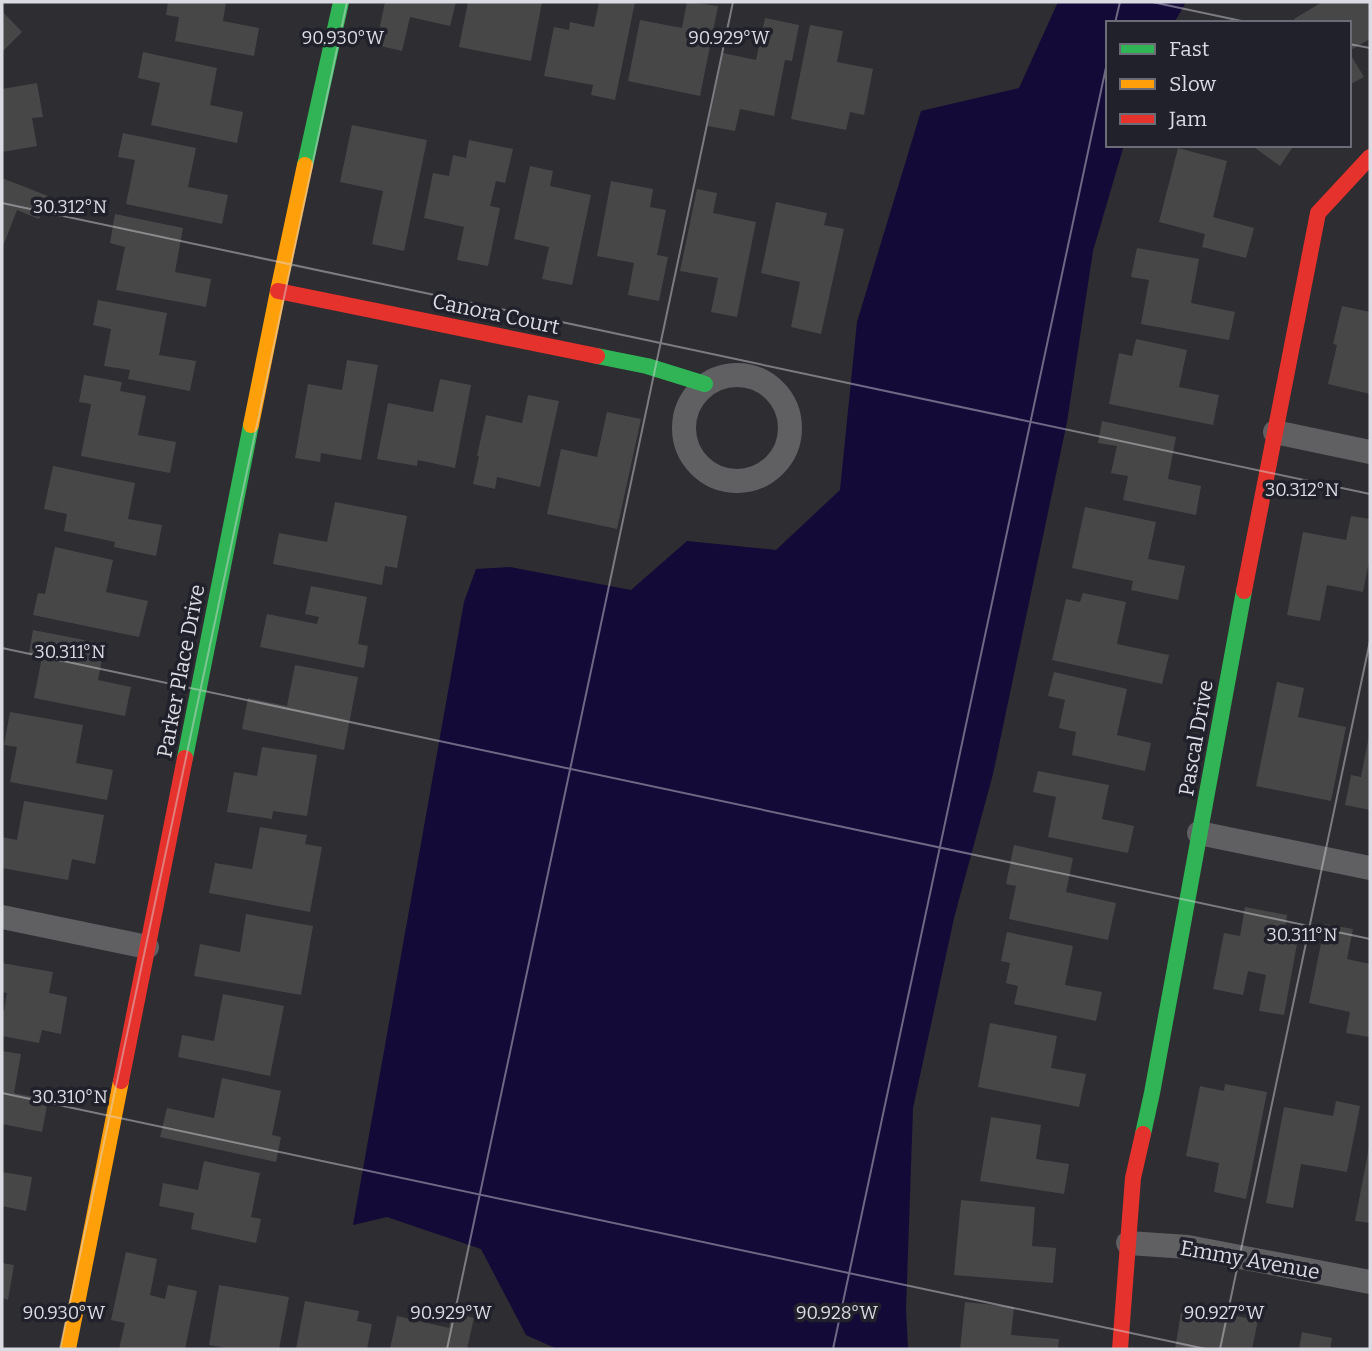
<svg xmlns="http://www.w3.org/2000/svg" width="1372" height="1351" font-family="Bitter,serif">
<rect width="100%" height="100%" fill="#2d2d32"/>
<path fill="#130a37" d="M1058,2H1186L1174,23H1108V145H1124L1093,251L1067,422L993,774L954,918L913,1108L906,1310L908,1349H557L526,1335L481,1249L387,1217L353,1225L464,602L476,569L510,567L631,590L687,541L776,550L840,490L857,322L921,111L1019,88Z"/>
<path fill="#484748" d="M168,2H226L223,21L259,28L254,56L175,41L179,17L166,15Z
M385,2H456L450,26L410,17L402,51L376,45Z
M468,2H542L531,61L459,47Z
M599,2H635L615,100L591,95L593,85L544,76L554,27L569,30L570,22L594,27Z
M687,2L718,6L700,96L628,81L640,20L682,28Z
M1322,2H1368L1370,6V39L1349,51V23H1296L1294,19Z
M2,11L22,32L2,52Z
M765,18L799,25L792,61L785,60L774,116L740,109L735,131L708,126L723,53L756,60Z
M810,25L843,31L837,62L873,69L864,115L850,112L846,130L791,119Z
M143,52L217,68L210,105L243,112L237,143L151,125L160,83L138,78Z
M1349,52L1364,77L1349,85Z
M37,83L43,117L32,118L37,146L2,152V89Z
M352,125L427,140L404,251L372,244L383,191L340,182Z
M123,133L196,148L188,187L228,195L222,224L126,204L135,160L118,157Z
M469,140L513,149L505,183L496,181L490,206L500,208L488,266L457,260L464,227L424,218L433,173L449,176L453,155L466,158Z
M1251,145H1294L1280,166Z
M1178,148L1227,161L1213,217L1254,228L1246,258L1202,247L1205,234L1159,222Z
M530,166L553,171L550,186L591,195L572,285L542,279L549,247L514,239Z
M2,178L48,196L39,219L17,210L2,249Z
M611,181L653,189L650,207L666,210L657,255L668,257L659,301L628,295L634,263L597,256Z
M697,189L717,193L713,213L756,222L737,317L711,312L718,278L680,271Z
M776,202L827,213L824,225L844,229L821,334L791,327L800,282L761,273Z
M115,214L183,228L175,272L211,279L206,307L116,290L125,247L110,243Z
M1137,248L1199,259L1191,303L1235,312L1229,340L1141,324L1149,280L1131,277Z
M98,300L167,313L159,355L196,361L190,391L128,379L130,370L104,366L111,329L93,325Z
M1342,306L1370,312V394L1328,384L1337,345L1333,344Z
M1136,339L1187,350L1179,387L1219,395L1213,425L1109,404L1119,353L1132,356Z
M347,360L378,365L361,460L321,453L320,462L295,458L308,384L342,390Z
M84,375L122,382L120,391L146,396L138,435L176,442L170,473L81,456L91,404L79,402Z
M440,379L471,385L455,468L418,460L417,466L377,459L388,403L433,412Z
M528,395L559,401L540,487L497,477L495,489L473,484L479,456H477L486,415L522,423Z
M607,412L641,419L617,529L547,514L561,449L597,457Z
M1102,421L1176,437L1168,479L1201,486L1196,515L1123,500L1128,476L1111,473L1117,446L1098,443Z
M53,466L135,483L128,519L162,525L156,556L114,547L115,542L64,531L67,514L44,509Z
M335,502L407,516L397,568L385,566L382,585L273,564L279,533L327,542Z
M1085,507L1156,522L1148,559L1185,566L1178,600L1131,590L1133,581L1072,568Z
M1351,516L1370,519V556L1363,592L1327,585L1320,621L1287,615L1303,532L1346,540Z
M55,547L113,560L106,592L148,601L139,637L33,615L38,593L45,594Z
M311,586L367,597L358,644L368,646L364,668L260,647L267,614L317,624L319,617L305,614Z
M1083,593L1126,602L1117,644L1169,655L1162,684L1052,660L1066,599L1080,602Z
M33,630L105,644L98,680L131,687L125,716L34,698L42,657L29,654Z
M295,665L358,677L344,750L242,729L248,698L287,706Z
M1054,672L1127,689L1117,735L1151,743L1145,771L1072,755L1076,732L1059,728L1065,700L1048,696Z
M1277,682L1304,688L1298,717L1346,727L1331,801L1256,786Z
M10,712L83,725L76,763L113,770L107,800L10,782L17,747L4,745Z
M1369,736H1370V810L1345,805L1351,775L1361,777Z
M262,747L317,755L307,816L273,811L272,819L227,812L234,772L257,776Z
M1038,771L1109,785L1102,819L1134,826L1128,853L1048,837L1056,797L1033,792Z
M24,801L104,815L95,864L72,859L68,880L2,868V837L17,840Z
M260,827L307,835L305,844L322,847L310,912L209,893L215,863L252,869Z
M1014,845L1073,858L1066,892L1116,903L1108,940L1009,919L1016,886L1006,884Z
M1245,907L1287,915L1285,930L1299,933L1284,1015L1259,1011L1266,975L1248,971L1243,995L1213,989L1224,933L1240,936Z
M246,914L313,926L301,995L194,976L200,944L240,952Z
M1325,924L1353,929L1347,959L1370,964V1029L1369,1037L1346,1033L1350,1012L1309,1003Z
M1007,932L1073,946L1065,985L1102,992L1096,1021L1014,1004L1018,986L1006,983L1010,963L1001,961Z
M2,963L53,972L49,993L67,997L61,1034L42,1030L39,1043L2,1036V1011H4L7,993L2,992Z
M223,994L284,1006L270,1076L178,1057L182,1035L214,1041Z
M990,1023L1057,1036L1051,1068L1086,1074L1079,1107L978,1087Z
M2,1051L21,1054L14,1093L48,1100L42,1132L2,1124Z
M222,1078L281,1091L272,1135L281,1137L276,1162L160,1137L167,1108L214,1118Z
M1225,1084L1267,1092L1246,1199L1214,1192L1219,1163L1186,1156L1200,1086L1224,1091Z
M1336,1101L1360,1106L1347,1172L1301,1164L1293,1208L1266,1203L1284,1107L1333,1116Z
M991,1117L1041,1125L1036,1159L1069,1164L1064,1194L980,1181Z
M1369,1147H1370V1223L1355,1221Z
M204,1161L260,1173L251,1217L261,1219L256,1243L191,1229L194,1213L159,1206L163,1183L198,1190Z
M2,1172L32,1177L26,1211L2,1206Z
M961,1200L1035,1207L1032,1246L1056,1248L1053,1283L954,1275Z
M126,1252L157,1259L150,1295L165,1299L168,1285L197,1291L185,1349H119L125,1323L111,1320Z
M2,1263L14,1265L8,1300L2,1298Z
M219,1285L289,1297L279,1349H233L209,1345Z
M305,1301L359,1311L357,1321L372,1324L367,1349H296Z
M965,1302L1014,1307L1011,1335L1059,1339L1058,1349H960Z
M1182,1306L1258,1320L1252,1349H1175Z
M452,1313L474,1318L467,1349H390L397,1316L449,1328Z
M1302,1332L1332,1338L1330,1349H1299Z"/>
<g fill="none" stroke-linecap="round" stroke-linejoin="round">
<path stroke="#606062" stroke-width="24" d="M684 428a53 53 0 1 1 106 0a53 53 0 1 1-106 0Z
M1275,432L1370,452
M1199,833L1370,868
M2,917L147,947
M1128,1243L1188,1247L1370,1282"/>
<path stroke="#30b455" stroke-width="16" d="M305,165L341,2
M597,356L647,366L705,384
M185,758L251,425
M1143,1134L1152,1093L1244,591"/>
<path stroke="#ff9f0a" stroke-width="16" d="M251,425L278,291L305,165
M68,1349L121,1081"/>
<path stroke="#e5322d" stroke-width="16" d="M278,291L597,356
M1244,591L1318,213L1370,157
M121,1081L185,758
M1120,1349L1133,1178L1143,1134"/>
</g>
<path fill="none" stroke="#dbdce3" stroke-width="2" stroke-opacity="0.45" d="M1152,2L1251,23M1115,23L1120,2M1349,44L1370,48M2,203L1370,494M2,648L1370,939M2,1093L1206,1349M60,1349L347,2M447,1349L733,2M833,1349L1108,58M1220,1349L1370,641"/>
<g text-anchor="middle" dominant-baseline="central" stroke-width="7" stroke-linejoin="round" paint-order="stroke">
<g font-size="21" fill="#dbdce3" stroke="#20212b">
<text transform="translate(496 314) rotate(12)">Canora Court</text>
<text transform="translate(181 671) rotate(-79)">Parker Place Drive</text>
<text transform="translate(1196 738) rotate(-80)">Pascal Drive</text>
<text transform="translate(1250 1260) rotate(10)">Emmy Avenue</text>
</g>
</g>
<g font-size="18" text-anchor="middle" fill="#dbdce3" stroke="#20212b" stroke-width="7" stroke-linejoin="round" paint-order="stroke">
<text x="343" y="44">90.930°W</text>
<text x="729" y="44">90.929°W</text>
<text x="70" y="213">30.312°N</text>
<text x="1302" y="496">30.312°N</text>
<text x="70" y="658">30.311°N</text>
<text x="1302" y="941">30.311°N</text>
<text x="70" y="1103">30.310°N</text>
<text x="64" y="1319">90.930°W</text>
<text x="451" y="1319">90.929°W</text>
<text x="837" y="1319">90.928°W</text>
<text x="1224" y="1319">90.927°W</text>
</g>
<rect width="1372" height="1351" fill="none" stroke="#dbdce3" stroke-width="7"/>
<rect x="1106" y="21" width="245" height="126" fill="#20212b" stroke="#6b6c75" stroke-width="2"/>
<rect x="1120" y="44" width="35" height="10" fill="#30b455" stroke="#6b6c75" stroke-width="2"/>
<text x="1169" y="56" font-size="21" fill="#dbdce3">Fast</text>
<rect x="1120" y="79" width="35" height="10" fill="#ff9f0a" stroke="#6b6c75" stroke-width="2"/>
<text x="1169" y="91" font-size="21" fill="#dbdce3">Slow</text>
<rect x="1120" y="114" width="35" height="10" fill="#e5322d" stroke="#6b6c75" stroke-width="2"/>
<text x="1169" y="126" font-size="21" fill="#dbdce3">Jam</text>
</svg>
